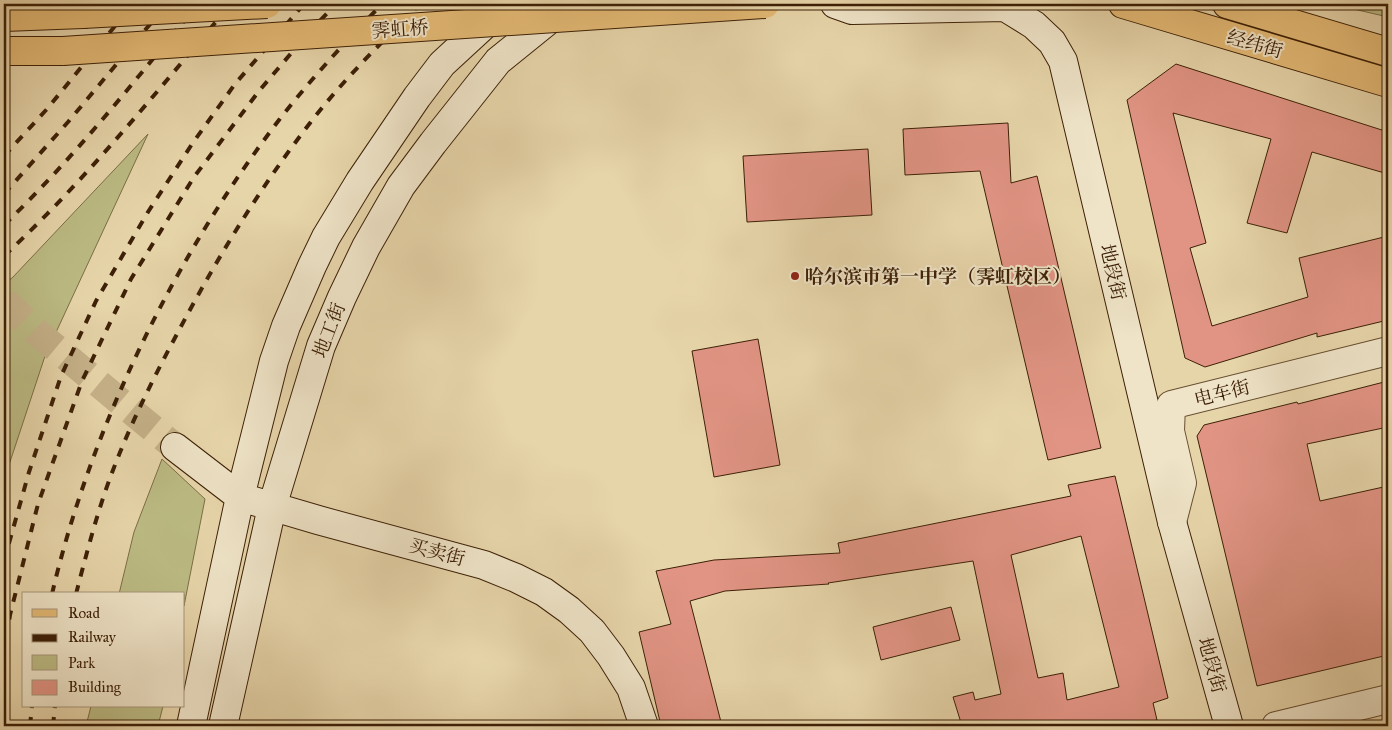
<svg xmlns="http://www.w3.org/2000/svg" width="1392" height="730" font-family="'IM FELL Great Primer','Noto Serif SC',serif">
<rect width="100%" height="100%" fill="#e7d5aa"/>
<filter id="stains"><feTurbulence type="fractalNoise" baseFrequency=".004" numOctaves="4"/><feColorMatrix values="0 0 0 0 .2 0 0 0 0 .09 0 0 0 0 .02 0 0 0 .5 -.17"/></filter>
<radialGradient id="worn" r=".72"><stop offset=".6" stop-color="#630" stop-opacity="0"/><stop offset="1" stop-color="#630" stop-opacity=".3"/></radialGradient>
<path fill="#bcbb84" stroke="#7c6e46" d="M1332,4H1388V17Z
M148,134L45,356L4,480V285L13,277Z
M162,459L205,499L184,606V594H119L134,532Z
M91,706H163L158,726H86Z"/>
<path fill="#e19484" stroke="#3d2007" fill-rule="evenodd" d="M1176,64L1388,132V174L1312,152L1287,233L1247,223L1271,139L1173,113L1206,243L1190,248L1212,326L1308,297L1299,258L1388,236V320L1317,337V333L1205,367L1185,358L1127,100Z
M1008,123L1011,183L1037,176L1101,448L1048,460L980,171L905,175L903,129Z
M868,149L872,215L747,222L743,156Z
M758,339L780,465L714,477L692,351Z
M1388,381V427L1307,444L1320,501L1388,486V655L1257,686L1197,436L1204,425L1297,402L1298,404Z
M1115,476L1168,698L1153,703L1157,720L1130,726H962L953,697L973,692L975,700L1001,694L973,561L828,583L829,584L725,591L690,601L722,726H661L639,632L671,624L656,571L714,560L840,553L838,543L1071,496L1068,485ZM1081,536L1119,687L1067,700L1063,673L1038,678L1011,555Z
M951,607L960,640L881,660L873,627Z"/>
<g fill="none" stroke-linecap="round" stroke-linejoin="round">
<path stroke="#c5b189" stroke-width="28" stroke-dasharray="28 14" stroke-linecap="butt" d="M4,301L40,335L175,447"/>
<g stroke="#684d30" stroke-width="30">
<path id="tertiary" d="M1172,522L1182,483L1170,431L1171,405L1388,351
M1276,726L1388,699"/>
</g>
<g stroke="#3d2007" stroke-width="30">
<path id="secondary" d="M835,4L852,10L1005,7L1034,25L1052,42L1063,61L1172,522L1229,726
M175,447L240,497L318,520L484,565L516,578L544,592L569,610L592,631L611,656L631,688L644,726
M191,726L240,497L274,361L286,326L312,266L326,237L360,181L417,97L442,64L507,4
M223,726L272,507L321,346L342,297L366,247L401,186L433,143L498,61L561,10"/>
</g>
<g stroke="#3d2007" stroke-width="30">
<path id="primary" d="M1123,4L1388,83
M1227,4L1388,52
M4,17L83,14
M4,51H63"/>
</g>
<use href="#tertiary" stroke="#efe4c8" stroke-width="28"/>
<use href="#secondary" stroke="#efe4c8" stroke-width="28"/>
<use href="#primary" stroke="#e4ba75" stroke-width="28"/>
<path stroke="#3d2007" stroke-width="4" stroke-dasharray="9 9" stroke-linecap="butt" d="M4,156L47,109L133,4
M4,194L68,122L167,4
M4,225C75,157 136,79 198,4
M4,256C87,179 158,90 231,4
M4,561L29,472L61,376L96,301L148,212L192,144L235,84L304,4
M52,594C91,427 175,256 279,120C311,79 346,41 382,4
M76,594C83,567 90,540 98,514C117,451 146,392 177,334C216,260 259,189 310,123C343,80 382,42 420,4
M4,655L10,615L38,504L82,381L131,279L194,177L259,91L310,31L336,4
M30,726L32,706
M53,726L55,706"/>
<g stroke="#3d2007" stroke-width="30" stroke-linecap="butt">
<path id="primary-bridge" d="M83,14L267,4
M63,51L765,4"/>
</g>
<use href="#primary-bridge" stroke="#e4ba75" stroke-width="28"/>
</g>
<circle fill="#8f2418" stroke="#efe4c8" stroke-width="2" cx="795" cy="276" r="5"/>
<g text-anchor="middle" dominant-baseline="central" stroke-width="4" stroke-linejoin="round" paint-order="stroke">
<g font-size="19" fill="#3d2007" stroke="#efe4c8">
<text transform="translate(400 29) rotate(-4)">霁虹桥</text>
<text transform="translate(1255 44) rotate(16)">经纬街</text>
<text transform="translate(1113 272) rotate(77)">地段街</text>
<text transform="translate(329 330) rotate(-69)">地工街</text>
<text transform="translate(1222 393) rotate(-14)">电车街</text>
<text transform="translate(437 552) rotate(15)">买卖街</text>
<text transform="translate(1212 665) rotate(74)">地段街</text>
</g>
<g font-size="19" font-weight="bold" fill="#3d2007" stroke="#efe4c8" text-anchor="start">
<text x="805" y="276">哈尔滨市第一中学（霁虹校区）</text>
</g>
</g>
<rect width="1392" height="730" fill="none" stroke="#e7d5aa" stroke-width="20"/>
<rect x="5" y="5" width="1382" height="720" fill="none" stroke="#3d2007" stroke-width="2.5"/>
<rect x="10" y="10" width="1372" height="710" fill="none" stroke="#3d2007"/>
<rect x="22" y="592" width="162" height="115" fill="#efe4c8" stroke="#a8967b"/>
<rect x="32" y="609" width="25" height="8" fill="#e4ba75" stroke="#a8967b"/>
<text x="68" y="618" font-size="15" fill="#3d2007">Road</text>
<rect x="32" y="634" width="25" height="8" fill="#3d2007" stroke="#a8967b"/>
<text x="68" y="642" font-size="15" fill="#3d2007">Railway</text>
<rect x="32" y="655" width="25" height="15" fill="#bcbb84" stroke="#a8967b"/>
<text x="68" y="668" font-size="15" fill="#3d2007">Park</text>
<rect x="32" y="680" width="25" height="15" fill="#e19484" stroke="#a8967b"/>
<text x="68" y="692" font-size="15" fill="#3d2007">Building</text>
<rect width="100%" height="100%" filter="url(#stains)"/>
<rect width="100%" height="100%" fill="url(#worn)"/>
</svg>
